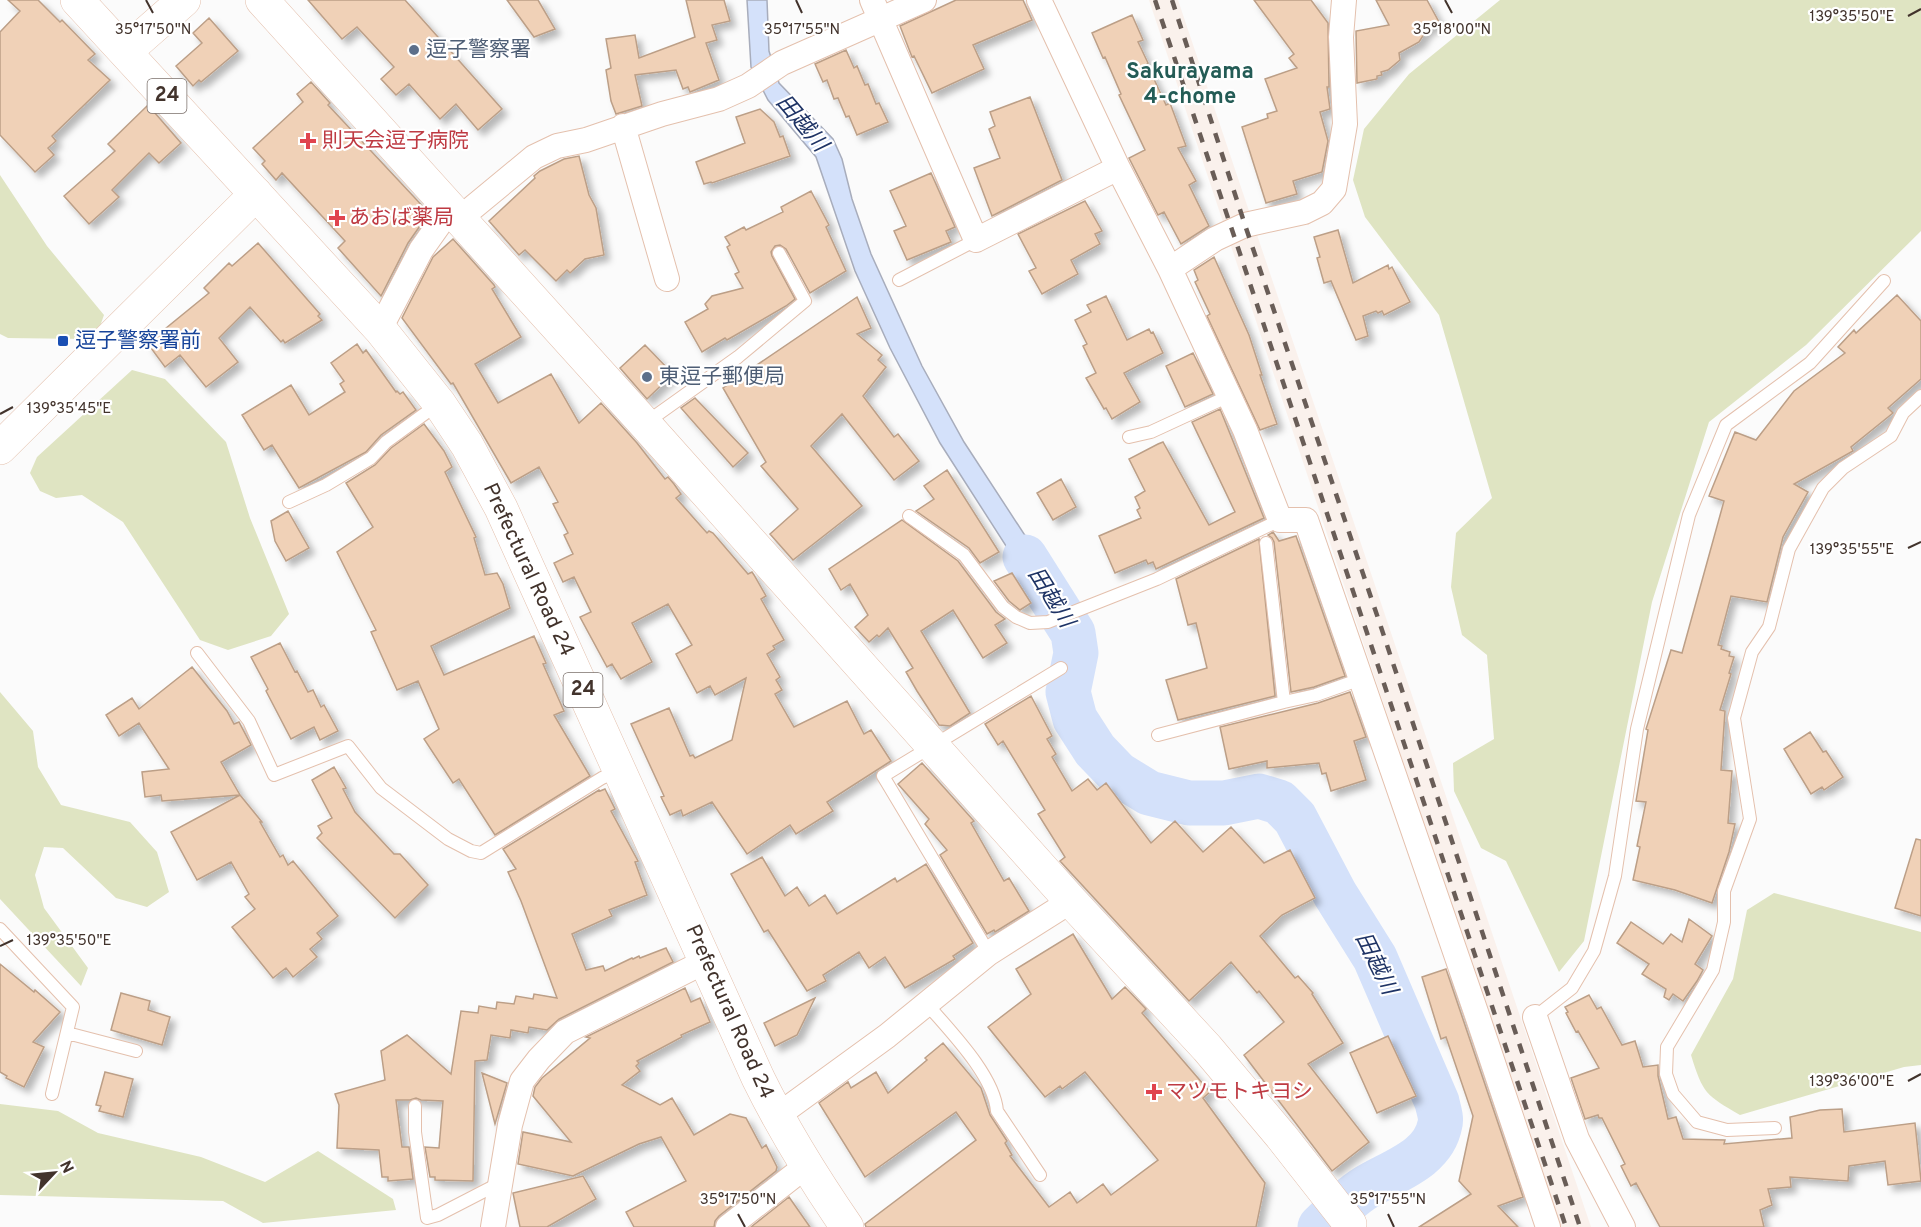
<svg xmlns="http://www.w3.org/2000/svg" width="1921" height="1227" font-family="Overpass,'Noto Sans JP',sans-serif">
<defs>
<filter id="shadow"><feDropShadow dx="5.5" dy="5.5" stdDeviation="3" flood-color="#0004"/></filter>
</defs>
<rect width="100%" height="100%" fill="#fbfbfb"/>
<path fill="#faf1ec" d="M1149,0H1178L1591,1227H1558Z"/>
<path fill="#dfe4c2" d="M1500,0H1921V231L1806,345L1709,422L1652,602L1584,941L1559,972L1506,861L1481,848L1454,791L1453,763L1494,739L1487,655L1462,635L1451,587L1456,533L1492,498L1439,315L1365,217L1353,180L1364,129L1409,74Z
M0,175L47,246L104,315L99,329L84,339L8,338L0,334Z
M132,370L165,379L226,442L250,518L289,614L271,636L228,650L200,640L123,522L82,495L56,498L40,491L30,473L37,457Z
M0,692L33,731L38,767L61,805L130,822L157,852L169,892L147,907L116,898L63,848L44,847L35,875L44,908L88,968L81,986L0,899Z
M1774,893L1921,932V1065L1904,1067L1740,1115C1706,1095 1703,1094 1691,1055L1733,979L1747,910Z
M0,1104L58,1111L98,1133L201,1157L265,1182L318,1151L393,1199L396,1210L263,1223L223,1201L0,1195Z"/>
<path fill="#d4e1fa" stroke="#a8adbc" stroke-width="1.5" d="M747,0H767L769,51L779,83L833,139L842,159L852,199L871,254L922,366L964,442L1071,606L1049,613L940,443L890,348L855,271L816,157L768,100L751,67Z"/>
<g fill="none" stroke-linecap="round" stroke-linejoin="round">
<path stroke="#d4e1fa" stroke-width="45" d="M1025,557L1073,633L1076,653L1068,692L1075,719L1095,750L1118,774L1149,793L1189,803H1224L1259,796L1279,802L1295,818L1335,894L1375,958L1437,1102C1438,1108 1442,1118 1440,1124C1433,1162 1388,1172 1362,1190C1346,1201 1333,1214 1320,1227"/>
</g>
<path fill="#f0d1b7" stroke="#bc9f87" stroke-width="1.5" filter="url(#shadow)" d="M8,0H38L60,22L62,20L95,54L88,60L110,80L52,136L56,141L48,148L54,155L35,172L0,135V32L20,11Z
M308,0H405L502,109L478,130L456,104L440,119L409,84L396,95L381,79L394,67L357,27L342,39Z
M507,0H538L555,29L534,37Z
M686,0H724L730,21L712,25L717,40L706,43L719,80L690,92L688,87L683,89L676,70L635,75L642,106L616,114L611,101L606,70L611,68L606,39L635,35L639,58L695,37Z
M956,0H1023L1032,20L973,45L984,69L932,93L914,56L912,57L900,26Z
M1254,0H1311L1328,23L1329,87H1327L1330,109L1320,112L1328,141L1322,172L1293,181L1297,194L1266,203L1242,127L1268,118L1267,114L1277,111L1265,79L1297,68L1289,58L1294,54Z
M1376,0H1427L1439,22L1426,31L1419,42L1399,53L1400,60L1388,70L1381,72L1382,75L1377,76V79L1357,83L1356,31L1389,25Z
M1132,15L1143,40L1138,42L1148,63L1147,64L1166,105L1170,103L1186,146L1178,148L1196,181L1189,185L1209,226L1181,244L1164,212L1158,215L1129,158L1145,150L1119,95L1121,94L1105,57L1103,58L1092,33Z
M209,18L238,51L201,82L199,80L193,86L176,66L202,43L193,33Z
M846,50L854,68L857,66L865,85L868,84L876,104L879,103L888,122L857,135L849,116L846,117L838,98L834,99L827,80L823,82L815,64Z
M311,82L330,103L328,105L429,213L408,243L381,296L338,248L345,241L282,173L276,180L262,164L265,161L253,148L303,102L297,94Z
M1030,97L1062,180L992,216L974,168L1000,158L989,129L995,126L990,112Z
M148,105L181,143L159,163L149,153L112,190L119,197L89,224L64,196L115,151L108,144Z
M760,109L774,122L780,137L783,136L790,156L712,183L711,182L704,184L696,162L745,143L736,117Z
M579,156L589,195L596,208L604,255L585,259L570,273L567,270L556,281L525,250L519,255L489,221L535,178L534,176L540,171L564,159Z
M931,173L955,227L946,231L951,242L907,260L894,231L906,226L890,191Z
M811,191L829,225L826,227L846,271L810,293L786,249L780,245L775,246L771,252L772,256L795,299L786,306L727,340L725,338L702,352L685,322L708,309L705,304L712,296L743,288L735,274L739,272L727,247L730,245L725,237L744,227L746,230L783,212L781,207Z
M1085,201L1102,231L1095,234L1100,244L1071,260L1078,274L1042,294L1029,271L1036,268L1018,234Z
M1338,230L1353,283L1388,265L1389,269L1392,267L1410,302L1384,315L1382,311L1378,313L1376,311L1363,316L1368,336L1356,340L1331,281L1324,283L1317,258L1320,257L1314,237Z
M453,239L494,285L495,287L492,289L521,337L475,364L498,403L551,374L579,423L601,403L637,443L665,479L668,477L674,484L681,494L676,498L707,533L709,531L713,533L748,574L752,572L754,575L766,596L761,599L784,640L773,646L775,649L767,654L780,677L776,680L782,690L775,694L794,727L847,701L864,734L871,730L891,761L827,802L833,811L796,834L790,825L747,854L712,802L683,816L681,810L670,815L661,797L664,796L631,724L669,708L690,756L693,755L695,758L732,740L746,678L715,695L710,686L697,693L676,654L692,645L668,604L632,623L652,662L621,679L612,664L607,667L580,617L591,612L574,577L563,582L554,563L573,554L564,535L568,533L553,504L558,502L539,467L511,483L453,383L451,384L402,318L433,257Z
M258,243L320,314L318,316L322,320L285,343L283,340L281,342L250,307L219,338L238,362L206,387L180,355L165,367L148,344L149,342L209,293L204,288L229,263L232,266Z
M1214,257L1249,335L1262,375H1260L1277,424L1260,430L1207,316L1210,314L1195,282L1198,280L1194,270Z
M1897,295L1921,321V379L1888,408L1893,413L1851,447L1853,451L1794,484L1808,492L1783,537L1767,602L1731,596L1718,645L1722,646L1721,649L1730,652L1729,656L1734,657L1729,673L1731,674L1720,710L1725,711L1721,770L1732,771L1728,823L1735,824L1729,852L1712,903L1675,890L1633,880L1640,847L1637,846L1646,802L1636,801L1648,730L1646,729L1671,650L1682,653L1724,501L1709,496L1735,432L1756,440L1794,391L1845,353L1838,347L1854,330L1856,333Z
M1106,296L1127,340L1149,329L1151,333L1153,332L1163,353L1124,373L1140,402L1112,419L1106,408L1104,409L1086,378L1096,373L1083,346L1087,344L1075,320L1091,312L1087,305Z
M857,297L871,328L857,334L882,355L878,360L886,367L863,396L894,437L898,434L919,461L894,480L842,414L811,446L862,506L793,560L770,534L798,509L761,466L766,462L723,388Z
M357,344L363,353L366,350L396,392L397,391L400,394L403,392L416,410L381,435L366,452L299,488L272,445L264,450L242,415L291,385L309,415L345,392L340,384L344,381L331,363Z
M645,345L673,374L647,399L620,368Z
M1193,353L1213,394L1185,407L1166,366Z
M695,398L748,453L733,467L681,408Z
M1220,409L1264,518L1156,569L1153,562L1148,564L1146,560L1115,573L1099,536L1141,518L1137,510L1140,508L1135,497L1145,491L1129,459L1158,444L1163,442L1209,525L1235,512L1192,422Z
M424,424L444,451L452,467L445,472L476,537L474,538L485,575L497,573L503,584L510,608L431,646L444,675L534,636L546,663L543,664L564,711L554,715L590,776L495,835L459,779L453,783L424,739L439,729L418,681L397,690L371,632L376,630L337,552L373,527L346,483L375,465L391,448Z
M947,470L999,552L980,563L969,548L916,511L934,499L924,486Z
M1061,479L1076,507L1053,520L1037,493Z
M288,511L309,548L286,561L275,541L271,521Z
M902,520L958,561L996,612L1005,619L995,625L1007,643L983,658L953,610L921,631L970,713L950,726L939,725L917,691L906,672L913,668L888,628L879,637L877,635L869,642L855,627L868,615L850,584L841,590L829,569Z
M1273,532L1279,541L1296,536L1345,676L1314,687L1291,692L1274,542L1272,538L1268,535Z
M1259,539L1275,696L1178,720L1166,680L1207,668L1196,623L1188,625L1176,579Z
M1012,573L1031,603L1020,610L1009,601L994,581Z
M280,643L295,672L297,671L308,692L313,690L321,707L324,705L338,731L320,740L314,727L291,739L266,691L268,689L251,657Z
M192,667L227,711L234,724L239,722L251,745L221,762L240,795L162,801L161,795L145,797L142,772L169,769L139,723L119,736L106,715L132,698L139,709Z
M1350,692L1366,737L1354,741L1366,780L1331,791L1326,773L1322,774L1319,763L1267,768V761L1229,769L1220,727L1318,703Z
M1031,696L1052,736L1047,739L1056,754L1052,757L1072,791L1088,779L1097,790L1106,783L1151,843L1175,821L1203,852L1231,827L1264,863L1290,850L1315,898L1282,915L1260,936L1295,978L1298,976L1313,993L1312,994L1343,1043L1308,1064L1369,1142L1332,1171L1244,1055L1284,1022L1259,991L1257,993L1231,962L1189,1001L1060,861L1065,857L1038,814L1045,810L1003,741L998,745L985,724Z
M1810,732L1823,752L1826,751L1843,777L1824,790L1822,787L1811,794L1784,749Z
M922,763L974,821L971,823L1004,881L1009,878L1029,911L995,932L994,930L987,934L940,855L947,850L925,824L929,819L898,784Z
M334,767L346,788L343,789L355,812L394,854H400L428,885L395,918L317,838L322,833L318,826L332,818L312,780Z
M605,789L615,809L611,811L638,861L635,862L647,895L609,910L612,916L572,934L586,970L603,966L605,971L632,958L633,959L639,956L640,958L666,948L673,962L559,1019L547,1030L529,1027L528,1033L511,1030L510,1038L491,1035L487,1060L475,1061L473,1181L435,1180V1177H430L425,1147L439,1148L443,1101L421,1100L416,1098L410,1100H396L402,1147H409L413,1179L388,1181V1177H382L379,1150L337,1148L339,1105L335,1094L385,1080L381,1051L407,1035L451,1074L461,1011L478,1013L479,1006L496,1009L497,1002L514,1004L516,996L533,999L534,994L557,998L521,901L508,872L516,869L503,849L599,790L600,791Z
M240,795L262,822H260L280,857L283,855L288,865L293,861L338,916L317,933L322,939L310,949L317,957L293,977L286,968L273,978L232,927L255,909L245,897L249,894L231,862L197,880L171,832Z
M1916,839L1921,840V916L1895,908Z
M762,857L785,896L797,887L809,906L825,895L837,914L895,878L897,882L926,864L973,943L953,956L955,959L905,988L885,957L869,968L859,952L823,975L826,981L807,991L768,930L764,932L731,874Z
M1689,919L1712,936L1695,964L1703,970L1697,981L1683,1001L1673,994L1669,1000L1664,997L1666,989L1642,974L1649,964L1617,943L1631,922L1663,944L1671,934L1682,942Z
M1073,934L1112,999L1125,987L1146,1009L1142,1013L1210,1092L1203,1098L1265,1183L1256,1227H866L865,1224L976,1140L956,1112L865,1177L819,1103L848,1082L851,1088L876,1072L888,1093L927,1060L925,1058L943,1043L981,1088L990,1115L1007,1141L1005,1143L1012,1155L1010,1156L1049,1207L1070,1192L1077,1203L1103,1184L1111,1195L1158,1160L1085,1072L1062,1089L1060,1086L1045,1097L988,1027L1031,994L1016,969Z
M0,964L34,992L35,990L60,1012L33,1042L44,1047L24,1087L6,1078L7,1076L0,1072Z
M1446,969L1523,1197L1498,1206L1518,1227H1419L1471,1194L1459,1181L1473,1116L1446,1037L1441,1039L1422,977Z
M685,988L691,1002L700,998L710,1022L681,1035L682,1037L637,1061L639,1063L636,1066L640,1071L622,1085L660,1105L672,1098L694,1135L730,1114L746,1118L762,1148L766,1145L777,1167L776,1171L719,1216L715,1221L714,1227H634L626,1212L686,1181L661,1137L639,1144L573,1176L518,1164L523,1132L571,1142L533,1096L535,1087L542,1078L590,1038L586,1037Z
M121,993L150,1001L148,1010L170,1017L162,1045L111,1030Z
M1589,995L1597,1009L1601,1007L1622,1045L1635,1041L1643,1067L1658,1065V1076L1668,1119L1676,1117L1683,1139L1725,1140L1724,1144L1792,1138L1790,1117L1820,1110L1842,1109L1844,1132L1915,1123L1921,1181L1888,1185L1885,1161L1849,1166L1848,1181L1790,1177L1791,1187L1768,1189L1772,1205L1760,1210L1764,1227H1660L1636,1183L1631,1186L1621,1166L1625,1164L1602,1118H1599L1598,1115L1585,1119L1571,1078L1599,1068L1578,1031L1576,1032L1566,1013L1568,1012L1565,1007Z
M815,998L797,1035L775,1046L764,1023Z
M1388,1036L1416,1096L1377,1113L1350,1053Z
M105,1072L133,1079L123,1117L99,1111L101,1106L96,1105Z
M482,1073L507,1083L495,1124Z
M583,1176L596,1199L547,1227H520L513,1193Z
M789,1197L810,1227H751Z"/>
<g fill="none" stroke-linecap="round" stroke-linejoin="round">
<g stroke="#e4c0ad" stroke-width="14">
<path id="lane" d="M899,280L976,240
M647,422L738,357L805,301L779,253
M1129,437L1151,432L1229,396
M289,502L326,485L371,458L386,442L438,404
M909,516L964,555L1003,607L1016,617L1030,623L1048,622L1157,579L1280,520
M197,653L249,721L274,775L348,746L381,788L448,839L471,851L481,853L602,778L618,771
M1284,702L1316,695L1361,679
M1158,735L1284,702L1266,543
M0,929L73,1007L52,1094
M989,953L883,776L1061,668
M926,1003C949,1030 994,1075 997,1111L1040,1175
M1535,1017L1572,988L1594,951L1615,876L1637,729L1689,515L1726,425L1810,363L1884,281
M67,1033L136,1051
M415,1106V1132L427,1218L438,1215L500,1183
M1775,1128L1727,1130L1697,1122L1673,1094L1666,1074L1667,1047L1713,970L1724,922V891L1750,819L1734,718L1752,652L1769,627L1789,549L1823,488L1843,468L1891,436L1903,413L1921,396"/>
</g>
<g stroke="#e4c0ad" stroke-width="26">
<path id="street" d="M872,0L976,240L1118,168
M1039,0L1118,168L1170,269L1245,430L1280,520H1306L1478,1018L1548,1227
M623,126L667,279
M459,219L534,157L557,146L586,140L662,114L719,99L748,86L782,63L924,0
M1170,269L1215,239L1245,225L1304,212L1322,203L1334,189L1345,124L1341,37L1344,0
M380,329L421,250L450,209
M1535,1017L1577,1139L1623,1227
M777,1116L887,1036L989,953L1071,901
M493,1227L510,1125L522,1081L539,1059L565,1032L706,961
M728,1227L806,1166"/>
</g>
<g stroke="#e4c0ad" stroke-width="34">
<path id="secondary" d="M262,0L645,424L1071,901L1207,1048L1281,1136L1350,1224
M126,51L184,0
M0,448L256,194"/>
</g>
<g stroke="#e4c0ad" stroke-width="34">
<path id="primary" d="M77,0L380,329L439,403L467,445L501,508L758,1078C784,1131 814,1179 847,1227"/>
</g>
<use href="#lane" stroke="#fff" stroke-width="12"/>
<use href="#street" stroke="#fff" stroke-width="24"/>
<use href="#secondary" stroke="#fff" stroke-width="33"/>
<use href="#primary" stroke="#fff" stroke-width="33"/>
<path stroke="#695d57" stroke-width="4.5" stroke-dasharray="10 10" stroke-linecap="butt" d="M1155,0L1566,1227
M1172,0L1245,225L1380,624L1580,1227"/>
</g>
<path fill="none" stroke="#42332c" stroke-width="2" d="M146,0L153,13M796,0L802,13M1445,0L1452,13M1908,16L1921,9M0,414L13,407M1908,548L1921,542M0,946L13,940M1908,1081L1921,1074M738,1214L745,1227M1388,1214L1394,1227"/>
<g fill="#5c6f8a" stroke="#fff" stroke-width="2">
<circle cx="414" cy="50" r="6"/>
<circle cx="647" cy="377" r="6"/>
</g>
<g fill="#e0444e" stroke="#fff" stroke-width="2">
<path d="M305 132h6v6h6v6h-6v6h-6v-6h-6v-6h6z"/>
<path d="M334 209h6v6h6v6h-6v6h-6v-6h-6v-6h6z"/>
<path d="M1151 1083h6v6h6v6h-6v6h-6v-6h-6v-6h6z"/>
</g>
<rect fill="#1a4fb4" stroke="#fff" stroke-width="2" x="57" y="335" width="12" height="12" rx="3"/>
<g text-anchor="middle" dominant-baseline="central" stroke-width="4.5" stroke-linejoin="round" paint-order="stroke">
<g fill="#fff" stroke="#7b706b" stroke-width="1.5">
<rect x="147.5" y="79" width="39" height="34" rx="4.5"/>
<rect x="563.5" y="673" width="39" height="34" rx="4.5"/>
</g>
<g font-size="20" font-weight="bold" fill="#42332c">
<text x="167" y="96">24</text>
<text x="583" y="690">24</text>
</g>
<g font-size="21" fill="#4e5e75" stroke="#fff" text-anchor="start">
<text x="426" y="50">逗子警察署</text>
<text x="659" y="377">東逗子郵便局</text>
</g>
<g font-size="21" fill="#be3a42" stroke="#fff" text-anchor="start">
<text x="322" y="141">則天会逗子病院</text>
<text x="349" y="218">あおば薬局</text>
<text x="1166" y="1092">マツモトキヨシ</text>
</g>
<g font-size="21" fill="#164399" stroke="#fff" text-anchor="start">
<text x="75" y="341">逗子警察署前</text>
</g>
<g font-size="21" fill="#42332c" stroke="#fff">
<text transform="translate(528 570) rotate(65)">Prefectural Road 24</text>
<text transform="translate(729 1012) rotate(66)">Prefectural Road 24</text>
</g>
<g font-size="22" font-weight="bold" fill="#245c56" stroke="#fff">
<text x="1190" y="72">Sakurayama<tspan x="1190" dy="25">4-chome</tspan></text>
</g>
<g font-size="22" font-style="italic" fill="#1e3365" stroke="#fff">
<text transform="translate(801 124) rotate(50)">田越川</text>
<text transform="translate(1050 598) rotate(58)">田越川</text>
<text transform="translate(1375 964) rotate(64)">田越川</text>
</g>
</g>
<g font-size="15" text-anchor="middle" fill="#42332c" stroke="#fff" stroke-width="4.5" stroke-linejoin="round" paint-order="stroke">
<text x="1852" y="21">139°35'50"E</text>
<text x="153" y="34">35°17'50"N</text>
<text x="802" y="34">35°17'55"N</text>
<text x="1452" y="34">35°18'00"N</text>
<text x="69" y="413">139°35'45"E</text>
<text x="1852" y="554">139°35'55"E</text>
<text x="69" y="945">139°35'50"E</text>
<text x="1852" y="1086">139°36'00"E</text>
<text x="738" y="1204">35°17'50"N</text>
<text x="1388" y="1204">35°17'55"N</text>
</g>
<g transform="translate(54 1173) rotate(64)" stroke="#ffffff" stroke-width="4.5" paint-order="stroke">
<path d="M0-4.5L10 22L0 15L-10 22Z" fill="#42332c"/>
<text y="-9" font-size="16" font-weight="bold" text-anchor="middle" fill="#42332c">N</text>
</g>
</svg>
